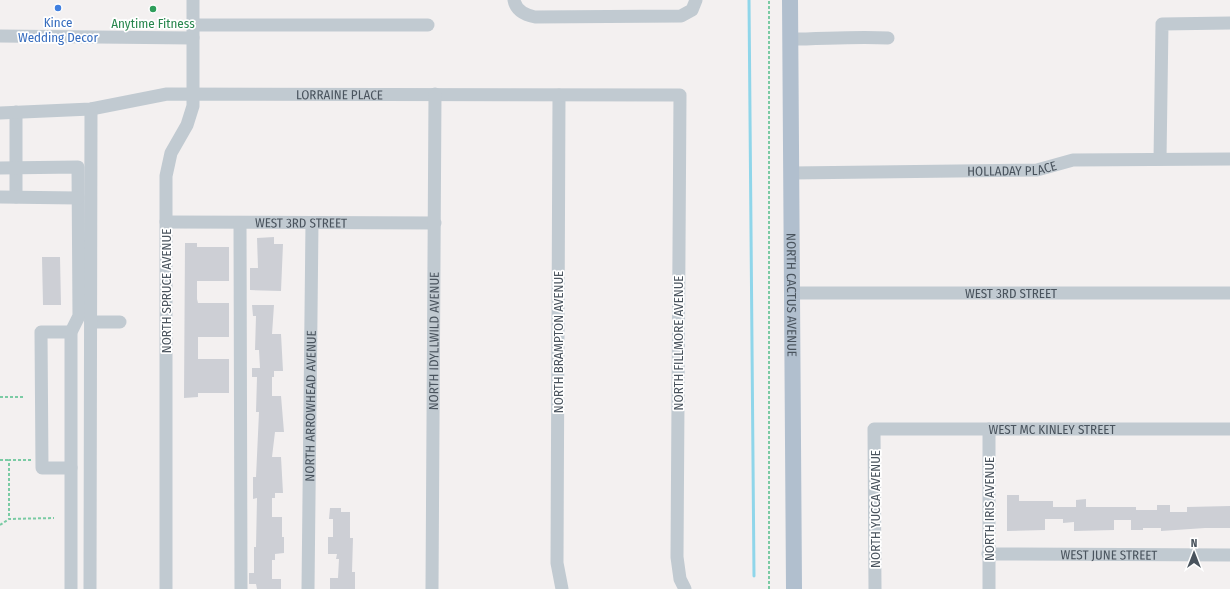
<svg xmlns="http://www.w3.org/2000/svg" width="1230" height="589" font-family="'Fira Sans Condensed',sans-serif">
<rect width="100%" height="100%" fill="#f3f0f0"/>
<g fill="none" stroke-linecap="round" stroke-linejoin="round">
<path stroke="#8fd6ea" stroke-width="3" d="M749,0L754,576"/>
</g>
<path fill="#cdcfd5" d="M274,237V244H283L281,291L250,290V268H258L257,238Z
M185,243H197V247H229V281H197V299L198,303H229V337H198V359H229V393H198V397L184,398Z
M42,257H60L61,305H43Z
M252,305H274L272,334H281L283,371H274V377H272V396H281L284,432H275L272,457H281L283,493H275V498H272V517H282V537H284V553L275,554V560H272V579H281V589H257L256,584H249V573H254V547H256L257,498L253,499V477H256L259,412H256L257,377H252V368H260L259,350H255L256,316H253Z
M1007,495H1019V501H1053V507H1076V500L1086,499V507H1136V510H1157V505H1170V512H1187V507L1230,506V528H1205L1161,531V528H1143V530H1131V520H1114V530L1074,531V522L1063,523V519H1045V530L1007,531Z
M330,508H341V512H350V538H353L352,572H355V589H330V578H338L339,559H336L337,554H328V537H333V519H329Z"/>
<g fill="none" stroke-linecap="round" stroke-linejoin="round">
<path stroke="#7acba4" stroke-width="2" stroke-dasharray="3 2" stroke-linecap="butt" d="M0,397H24
M0,460H9
M31,460H9V519L54,518
M0,525L9,519
M769,589V0"/>
<g stroke="#c1cad1" stroke-width="13">
<path d="M514,0C516,11 525,15 535,17L681,16L692,10L696,0"/>
<path d="M193,25H428"/>
<path d="M0,36L193,38"/>
<path d="M791,39C823,39 856,36 888,38"/>
<path d="M559,95L557,563L562,589"/>
<path d="M16,112V197"/>
<path id="s1" d="M0,113L91,109L167,94L680,95L677,557L680,579L685,589"/>
<path d="M1160,159L1162,24L1230,23"/>
<path d="M0,168L78,167L79,316L71,332V589"/>
<path id="s2" d="M792,173L1037,170L1073,160L1230,159"/>
<path d="M0,197L78,198"/>
<path id="s3" d="M166,222L435,223"/>
<path d="M240,223L241,589"/>
<path id="s4" d="M793,293H1230"/>
<path d="M91,322H120"/>
<path d="M989,429V589"/>
<path d="M71,468H42L41,332H71"/>
<path id="s5" d="M988,554L1230,555"/>
<path d="M90,589L91,109"/>
<path d="M166,589V176L171,153L187,125L193,106V0"/>
<path id="s6" d="M308,589L312,223"/>
<path id="s7" d="M432,589L435,94"/>
<path id="s8" d="M875,589L874,429H1230"/>
</g>
<path stroke="#b1bfce" stroke-width="16" id="s9" d="M790,0L794,589"/>
</g>
<circle fill="#3f7fe0" stroke="#fff" stroke-width="1.5" cx="58" cy="8" r="4"/>
<circle fill="#2e9e5b" stroke="#fff" stroke-width="1.5" cx="153" cy="9" r="4"/>
<g text-anchor="middle" dominant-baseline="central" stroke-width="3.5" stroke-linejoin="round" paint-order="stroke">
<g font-size="13" fill="#366cbe" stroke="#fff">
<text x="58" y="22">Kince<tspan x="58" dy="15">Wedding Decor</tspan></text>
</g>
<g font-size="13" fill="#27864d" stroke="#fff">
<text x="153" y="23">Anytime Fitness</text>
</g>
<g font-size="13" fill="#49535d" stroke="#fff">
<text stroke="none"><textPath href="#s1" startOffset="341">LORRAINE PLACE</textPath></text>
<text stroke="none"><textPath href="#s2" startOffset="220">HOLLADAY PLACE</textPath></text>
<text stroke="none"><textPath href="#s3" startOffset="135">WEST 3RD STREET</textPath></text>
<text transform="translate(166 291) rotate(-90)">NORTH SPRUCE AVENUE</text>
<text stroke="none"><textPath href="#s4" startOffset="218">WEST 3RD STREET</textPath></text>
<text stroke="none"><textPath href="#s9" startOffset="295">NORTH CACTUS AVENUE</textPath></text>
<text stroke="none"><textPath href="#s7" startOffset="248">NORTH IDYLLWILD AVENUE</textPath></text>
<text transform="translate(558 342) rotate(-90)">NORTH BRAMPTON AVENUE</text>
<text transform="translate(678 343) rotate(-90)">NORTH FILLMORE AVENUE</text>
<text stroke="none"><textPath href="#s6" startOffset="183">NORTH ARROWHEAD AVENUE</textPath></text>
<text stroke="none"><textPath href="#s8" startOffset="338">WEST MC KINLEY STREET</textPath></text>
<text transform="translate(875 509) rotate(-90)">NORTH YUCCA AVENUE</text>
<text transform="translate(989 509) rotate(-90)">NORTH IRIS AVENUE</text>
<text stroke="none"><textPath href="#s5" startOffset="121">WEST JUNE STREET</textPath></text>
</g>
</g>
<g transform="translate(1194 553)" stroke="#ffffff" stroke-width="3" paint-order="stroke">
<path d="M0-3L7 15L0 10L-7 15Z" fill="#49535d"/>
<text y="-6" font-size="11" font-weight="bold" text-anchor="middle" fill="#49535d">N</text>
</g>
</svg>
